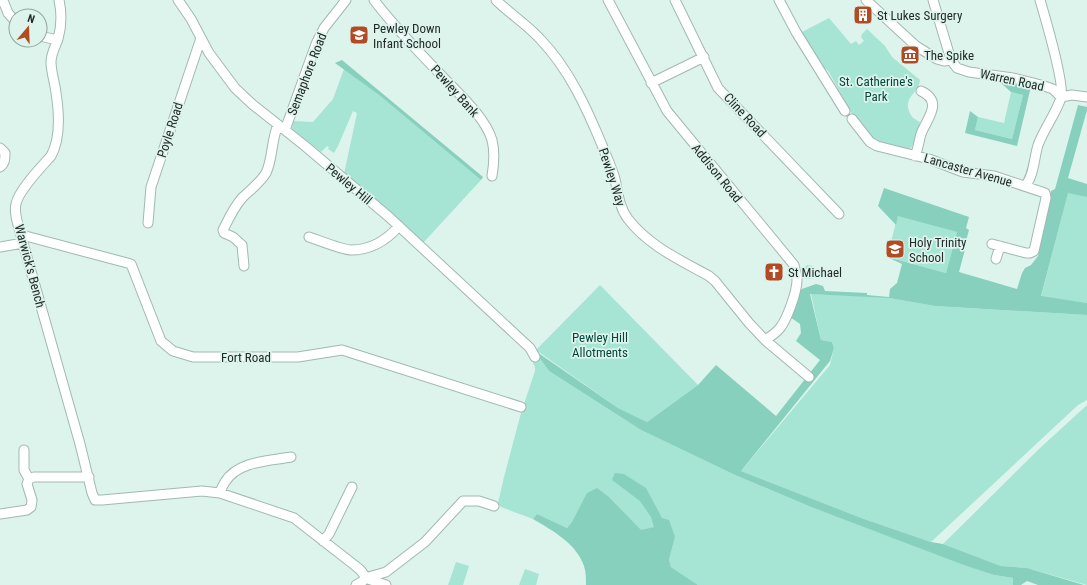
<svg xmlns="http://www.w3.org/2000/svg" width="1087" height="585" font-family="'Roboto Condensed',sans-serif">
<rect width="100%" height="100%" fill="#ddf4ed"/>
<path fill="#a6e4d3" d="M829,18L851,44L856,41L859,45L864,41L861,37L862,34L867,29L885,46L892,57L920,80C920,92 903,97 909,111C911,117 914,119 920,122C919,127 914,146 910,149L882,144L872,137L850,111L829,72L826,69H824L802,32Z
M344,69L379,95L481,180L423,243L344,174L357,113L353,111L338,146L334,153L328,149L329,147L327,146L321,152L292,129L293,121L313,122L333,99Z
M1011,92L1023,95L1012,139L975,130L978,117L1004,123Z
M1068,192L1087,197V303L1041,297Z
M898,215L957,232L946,273L887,257Z
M807,265L813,266L812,279H806L801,276L800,272Z
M600,285L698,385L647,422L618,408L536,350Z
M811,294L884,297L935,306L1087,315V400L1078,405L931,542L864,519L741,471L830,365L834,348L832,342L821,340Z
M534,350L549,371L641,430L735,475L811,507L994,575L1013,578V585H698L671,567L669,560L675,537L654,527L641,531L609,497L572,522L567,528L537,514L533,519L501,507L498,503L504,477L521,413L535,371V367L533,363Z
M1087,405V585L1027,568L1001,566L943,544L1039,449Z
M456,562L469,566L463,585H448Z
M525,569L539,574L536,585H519Z"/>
<path fill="#87d0bd" d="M342,60L483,177L481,180L379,95L335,63Z
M992,75L1032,82L1017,146L965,133L970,111L978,117L975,130L1012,139L1023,95L1011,92Z
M1078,105L1087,107V110L1068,178L1087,184V197L1068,193L1041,296L1087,303V315L935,306L889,298L810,294L821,340L832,342L834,348L830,361L741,471L864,519L931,542L943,544L1001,566L1027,568L1084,585H1038L1027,581L1021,585H1013V578L994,575L964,565L811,507L735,475L641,430L549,371L534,350L618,408L647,422L698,385L716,365L776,416L820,360L796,341L801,333L800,324L790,317L799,290L816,284L823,286L825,291L867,293V295L889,297L890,289L897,283L902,264L887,257L946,273L957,232L898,216L896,225L878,206L884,188L969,217L966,228L969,230L966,241L967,242L959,272L1017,289L1022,273L1025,268L1031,265L1038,256L1051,191L1055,189Z
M615,473L624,474L646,488L662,518L669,520L675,537L669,560L671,567L698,585H586C586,579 586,572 584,566C576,543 553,531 533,519L537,514L567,528L572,522L587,493L597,488L609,497L641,530L654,527L651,517L640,501L612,480Z"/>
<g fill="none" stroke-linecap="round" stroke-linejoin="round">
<g stroke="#a2b8b2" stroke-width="11">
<path id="minor" d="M59,0C62,14 62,25 58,39C55,47 51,54 51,62C51,72 55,83 56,93C59,112 61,138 51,156C42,166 18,191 16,204C13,215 21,232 23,243L80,444L92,493L95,500H102L202,491L220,493L294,518L353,564C358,568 364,572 365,578
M178,0L191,19L209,53L235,88L252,104L305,146L389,217L530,348L535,357
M374,0C395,28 419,52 443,77C459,94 485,117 492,140C495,152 494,164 492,176
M496,0C510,14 528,25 541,40C569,69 587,109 602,145C606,156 612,168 615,179C618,193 619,207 628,219C649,246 680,260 709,276L715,281L749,323L765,340L809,377
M608,0L667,111L794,265C795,270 797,275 797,280C797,292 787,319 780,328C776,333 770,337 765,340
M675,0L718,88L839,214
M779,0L796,32L845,111
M866,0L916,46L937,59L944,61L951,60
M933,0L951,60L957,68L969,72L1013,78L1041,85L1053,89L1061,97L1072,95L1087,97
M0,1L4,3L8,13L16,22
M40,36L57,40
M651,83L704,57
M852,119L870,142L877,146L929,159L963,172L994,176L1045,193L1046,198L1034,251L1030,253H1026L992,244
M285,130L316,44L324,28L346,0
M0,148L5,153C5,159 5,163 0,167
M915,156C918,149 919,141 921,134C927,118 944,102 921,91
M1025,186C1034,176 1034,158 1038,145C1044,129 1055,115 1061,98C1065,85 1045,17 1040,0
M148,223L151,187L201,38
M22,235L131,264L161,341L173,351L193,357H298L342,350L521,407
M309,237C318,240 343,250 351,250C371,250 386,241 399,226
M0,247L23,243
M996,259L1000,246
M244,266L242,245L233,237L224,233L223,230C228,220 234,207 242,198C250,190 260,183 266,173C273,159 271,140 278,125
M24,450V470L29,479
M220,493C221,489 223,485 225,482C238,461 269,461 291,457
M0,514L27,510L31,507L32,500L27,484L29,479L34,477H89
M323,541L329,534L352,487
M365,578L386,585
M356,585L363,581L365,578L386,572L425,542L463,501H479L494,506"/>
</g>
<use href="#minor" stroke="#fff" stroke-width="9"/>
</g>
<defs>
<g id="building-square" transform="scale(1)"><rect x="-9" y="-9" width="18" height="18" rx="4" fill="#b24b24" stroke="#ddf4ed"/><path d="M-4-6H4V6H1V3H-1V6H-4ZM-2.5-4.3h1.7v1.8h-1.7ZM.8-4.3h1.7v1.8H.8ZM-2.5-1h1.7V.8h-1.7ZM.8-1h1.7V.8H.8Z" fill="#fff"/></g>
<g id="school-square" transform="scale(1)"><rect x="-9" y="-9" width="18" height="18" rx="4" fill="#b24b24" stroke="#ddf4ed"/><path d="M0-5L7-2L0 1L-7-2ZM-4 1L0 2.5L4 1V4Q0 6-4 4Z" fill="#fff"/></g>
<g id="museum-square" transform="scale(1)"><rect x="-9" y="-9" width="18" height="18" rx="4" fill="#b24b24" stroke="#ddf4ed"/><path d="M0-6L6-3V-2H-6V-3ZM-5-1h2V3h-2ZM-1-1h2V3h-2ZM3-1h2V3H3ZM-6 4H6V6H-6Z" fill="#fff"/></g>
<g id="church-square" transform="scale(1)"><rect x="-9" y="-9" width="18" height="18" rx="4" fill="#b24b24" stroke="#ddf4ed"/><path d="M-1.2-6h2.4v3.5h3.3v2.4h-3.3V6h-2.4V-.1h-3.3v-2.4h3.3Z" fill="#fff"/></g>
</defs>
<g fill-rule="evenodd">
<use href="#building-square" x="863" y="15"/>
<use href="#school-square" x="359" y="35"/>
<use href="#museum-square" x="910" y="55"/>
<use href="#school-square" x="895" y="249"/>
<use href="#church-square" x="774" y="272"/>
</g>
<g text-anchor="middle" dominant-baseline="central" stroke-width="3.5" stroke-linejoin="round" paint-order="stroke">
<g font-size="13" fill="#232b29" stroke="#ddf4ed" text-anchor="start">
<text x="877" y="15">St Lukes Surgery</text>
<text x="373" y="28">Pewley Down<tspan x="373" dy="15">Infant School</tspan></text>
<text x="924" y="55">The Spike</text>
<text x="909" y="242">Holy Trinity<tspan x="909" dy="15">School</tspan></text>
<text x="788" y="272">St Michael</text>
</g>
<g font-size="13" fill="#232b29" stroke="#ddf4ed">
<text transform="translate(307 74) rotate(-69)">Semaphore Road</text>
<text transform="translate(1012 80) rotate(12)">Warren Road</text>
<text transform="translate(455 91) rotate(48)">Pewley Bank</text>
<text transform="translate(745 115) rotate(47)">Cline Road</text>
<text transform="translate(170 130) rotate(-72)">Poyle Road</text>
<text transform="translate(968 170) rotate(16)">Lancaster Avenue</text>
<text transform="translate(717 173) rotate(51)">Addison Road</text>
<text transform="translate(612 177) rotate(72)">Pewley Way</text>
<text transform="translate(349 184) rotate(40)">Pewley Hill</text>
<text transform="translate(30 266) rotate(75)">Warwick's Bench</text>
<text x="246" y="357">Fort Road</text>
</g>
<g font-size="13" fill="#03473b" stroke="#ddf4ed">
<text x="876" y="81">St. Catherine's<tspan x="876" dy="15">Park</tspan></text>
<text x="600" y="337">Pewley Hill<tspan x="600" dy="15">Allotments</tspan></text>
</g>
</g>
<g transform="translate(28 28) rotate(19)"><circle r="19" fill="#ddf4ed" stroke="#93a49f"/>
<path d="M0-3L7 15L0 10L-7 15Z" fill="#b24b24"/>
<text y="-6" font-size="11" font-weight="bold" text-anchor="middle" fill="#232b29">N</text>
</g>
</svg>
